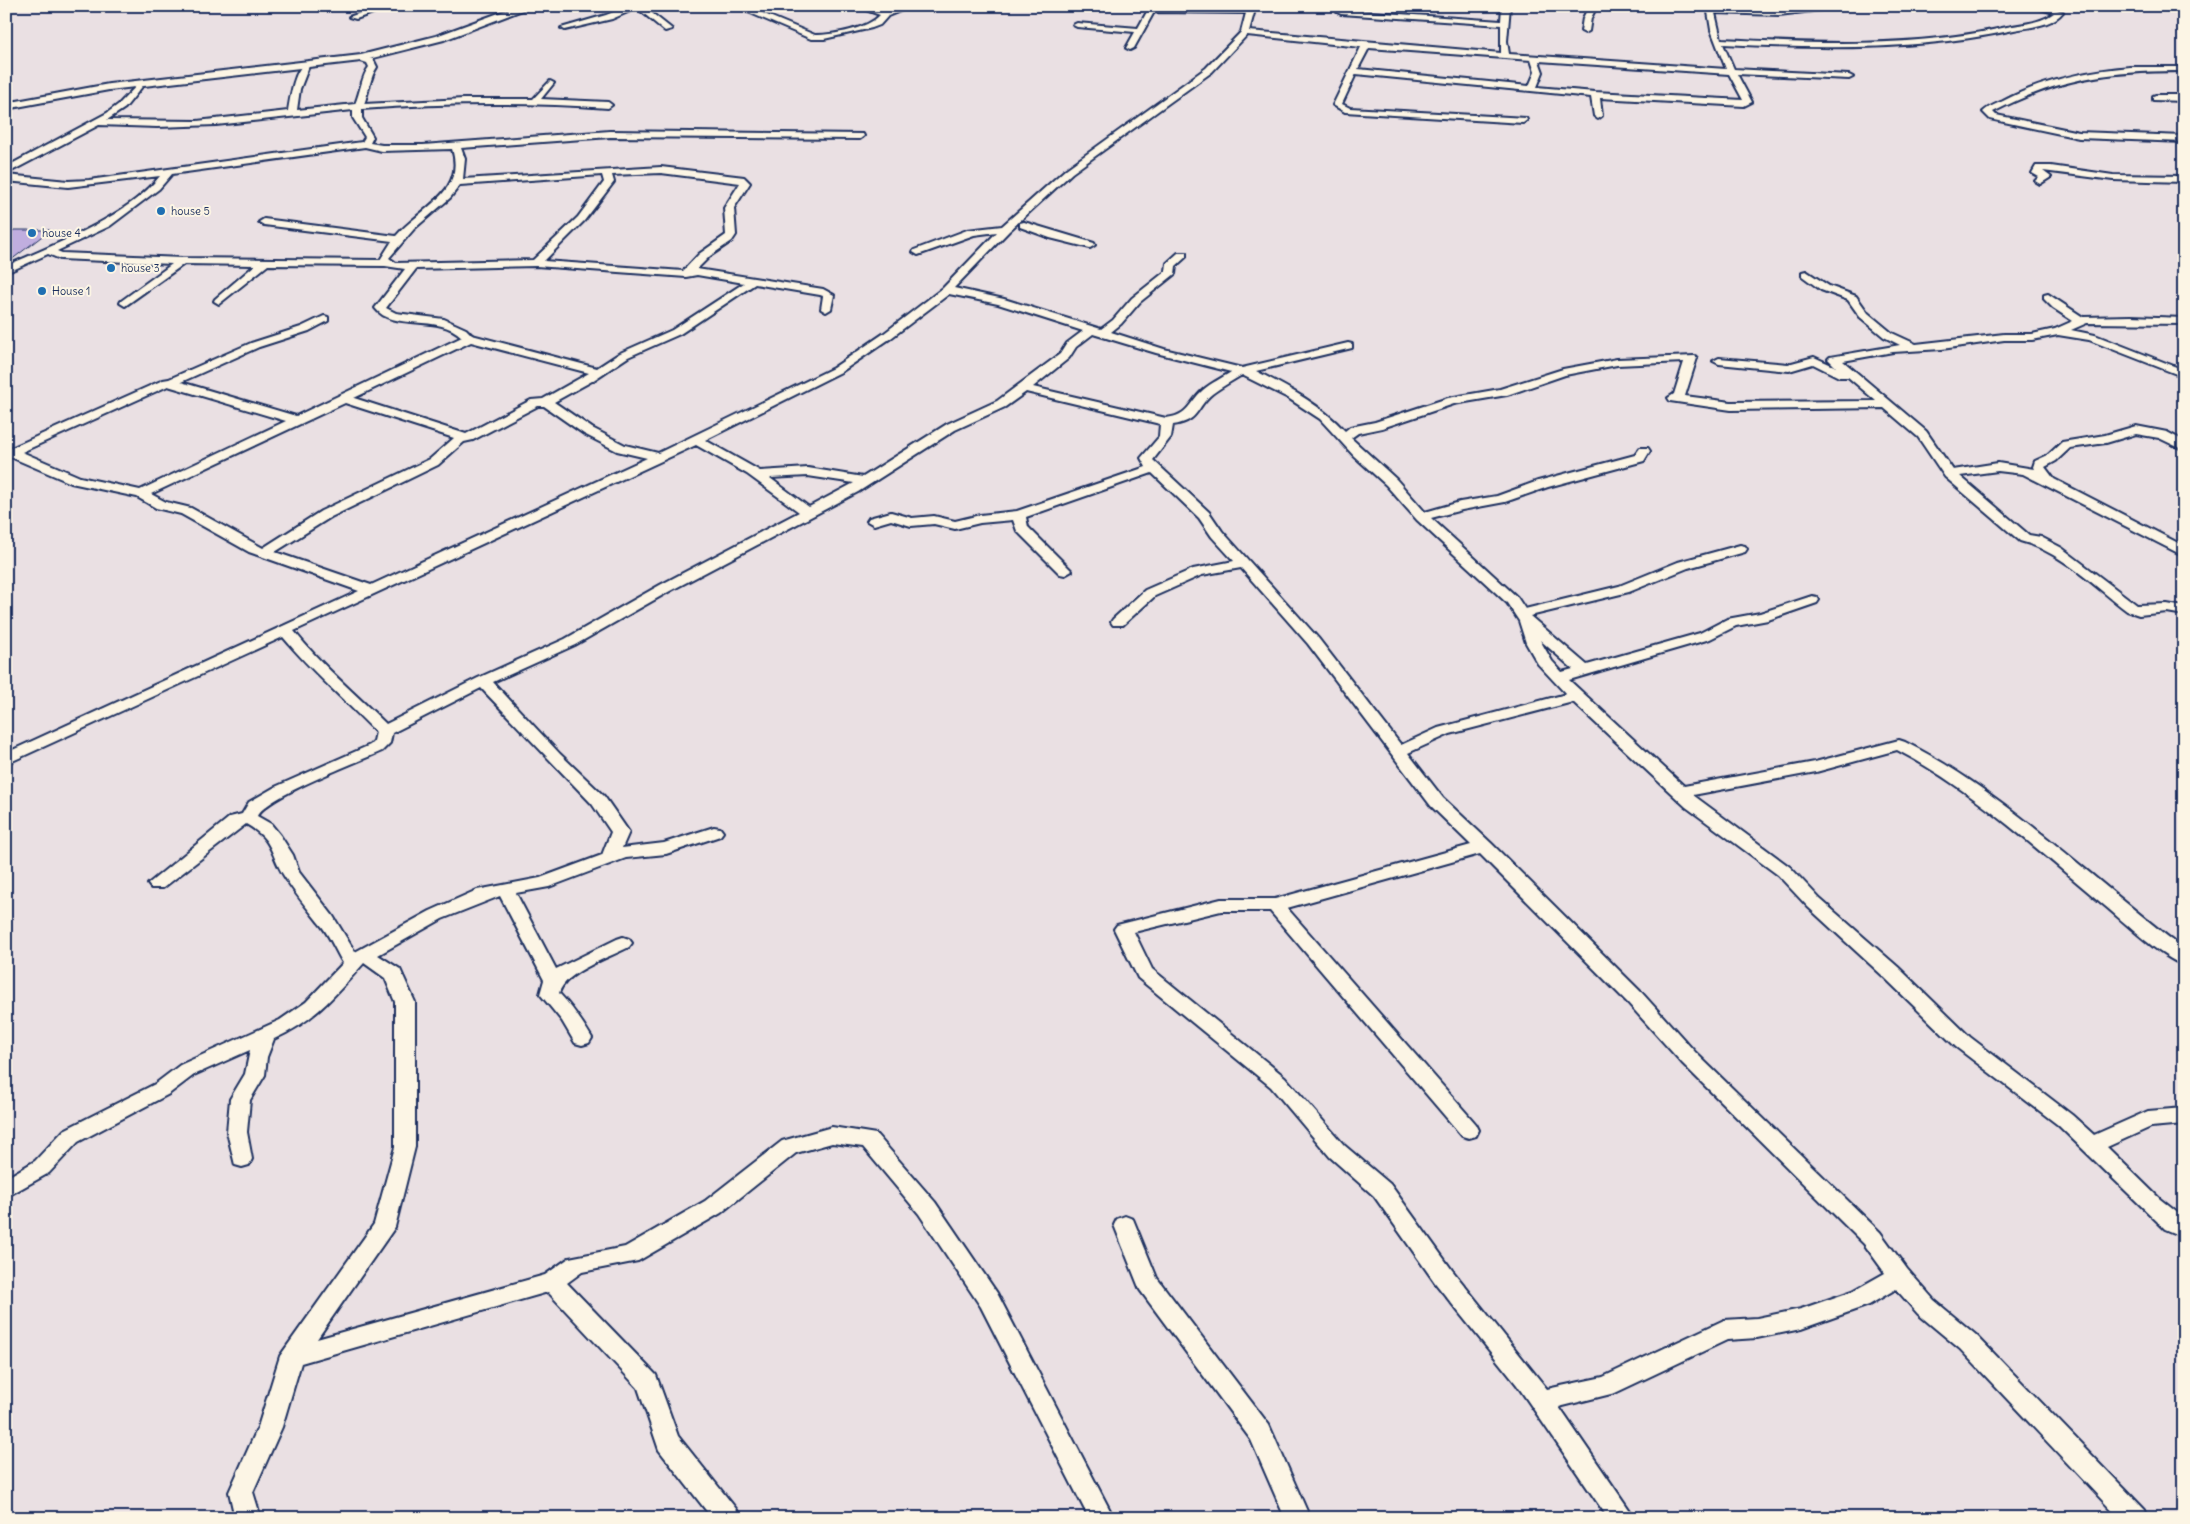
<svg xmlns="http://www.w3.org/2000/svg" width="2190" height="1524" font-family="Delius,sans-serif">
<rect width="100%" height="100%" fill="#eae0e3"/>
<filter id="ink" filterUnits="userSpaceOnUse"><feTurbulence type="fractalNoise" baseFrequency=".02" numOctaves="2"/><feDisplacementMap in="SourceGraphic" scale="10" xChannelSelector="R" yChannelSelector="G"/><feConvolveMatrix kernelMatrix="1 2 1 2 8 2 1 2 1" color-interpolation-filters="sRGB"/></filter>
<g filter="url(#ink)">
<path fill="#c0aedf" stroke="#1b2f5e" d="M14,230H50L6,264V236Z"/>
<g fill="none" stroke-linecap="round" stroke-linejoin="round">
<g stroke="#1b2f5e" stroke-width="4">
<path id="minor" d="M380,6H392L356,19L349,17Z
M629,6H643L672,29L665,31L637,8L612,19L565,30L561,28L606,15Z
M734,6H745L815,35C834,35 867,29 880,15L855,6C866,6 874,11 884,11C892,12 903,6 913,6L888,16L880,25L872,28L824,39H811Z
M1147,6L1248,9V6H1256L1249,31L1501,53V25L1341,14L1337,12L1341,10L1501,21L1502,6H1510L1507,41L1509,54L1726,69L1711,30L1707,6H1715V9L1779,11L1855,6L1779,15L1715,13L1721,39C1817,44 1913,48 2007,27C2022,24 2041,23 2054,13L2031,6H2045L2063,12C2052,26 2030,27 2014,30C1918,51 1821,49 1723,44L1734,69L1849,75L1853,77L1849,79L1737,74L1752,102L1744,106L1600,98L1602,116L1598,119L1594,116L1591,97L1356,74L1342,104L1350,108L1526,118L1527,120L1523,123L1345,112L1333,105L1361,47L1247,35L1212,72L1072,173L1009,231L954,288L1004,299L1101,329L1113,320L1132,298L1166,271L1167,263L1178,253H1186V257L1176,266L1175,274L1140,302L1121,324L1111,332L1164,349L1242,368L1348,343L1352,344V348L1256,371C1289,388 1320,404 1345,431L1350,427L1375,422L1448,398L1500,389L1563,369L1617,359L1695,356L1697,358L1685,396L1731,402L1876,401L1848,377H1839L1813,364L1789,371L1719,364L1713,361L1719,358L1788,364L1814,357L1836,367L1828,359L1830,357L1900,345L1884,337L1860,317L1848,300L1821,290L1802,276V272L1806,271L1829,286L1856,296L1868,313L1892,333L1916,344L2004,334H2032L2055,329L2073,321L2053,308L2044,299V295L2048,294L2083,317L2131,316L2184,318V324L2087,323L2071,330L2095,335L2184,370V377L2089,340L2058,335L2032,340H2004L1942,349L1893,352L1843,361L1926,431L1953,470L1998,463L2034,469L2033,467L2035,461L2048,455L2062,442L2105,435L2136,426L2167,432L2184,441V450L2159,438L2136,434L2106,443L2070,448L2056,461L2045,467L2054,479L2184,546V556L2023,474L1998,471L1960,476L2029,535L2041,537L2062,548L2137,605L2167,604L2184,607V615L2167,612L2139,615L2127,611C2094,586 2060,551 2020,541L1945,477L1918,437L1884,408L1731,410L1670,401L1668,398L1674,394L1684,362L1617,365L1565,375L1507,395L1454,404L1382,428L1358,433L1351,438L1396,479L1425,512L1460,502L1497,496L1538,481L1635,455L1640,448H1648L1650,451L1644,461L1548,487L1505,502L1462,510L1431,518L1517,597L1525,609L1619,586L1678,562L1740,545L1745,546L1747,549L1745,552L1688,568L1629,592L1530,616L1587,665L1700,633L1727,619L1760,613L1812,596L1817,597L1819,600L1817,603L1768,620L1736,626L1710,639L1569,680L1684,786L1815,762L1899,740L1905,742C2005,792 2094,881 2184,949V965C2163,959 2123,921 2105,906C2041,853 1971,788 1897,750L1816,772L1693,795L1790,867L1820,899L1898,967L1970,1037L2072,1115L2094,1135L2148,1111L2184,1108V1124L2151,1127L2107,1147L2160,1199L2184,1218V1237L2165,1229L2058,1125L1956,1047L1884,977L1808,907L1778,875L1686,807L1573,702L1450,734L1408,753L1443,798L1491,843L1642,993L1696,1053L1880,1232L1907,1269L1934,1300L1976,1335L2145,1510L2148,1518H2119L1960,1349L1918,1314L1896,1289L1869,1305L1801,1329L1757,1338L1727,1340L1615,1393L1559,1407L1635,1518H1608L1517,1385L1436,1284L1374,1196L1330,1157L1271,1087L1138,978L1114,929L1117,925L1221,899H1275L1471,845L1431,806L1308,644L1241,568L1202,575L1155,596L1123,625H1113L1111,622L1113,619L1145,590L1193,569L1234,561L1212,537L1199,518L1152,473L1026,517L1028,527L1072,571L1065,575L1060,574L1017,531L1013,520L980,523L955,529L934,524L911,526L891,520L874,525L867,521L869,518L891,512L912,518L934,516L955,521L980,515L1017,511L1146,467L1141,458L1159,437L1160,424L1026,392L1005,407L955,430L858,492L670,591L575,645L493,682L560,754L604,796L629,832L622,848L664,843L714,827L720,828L723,832L720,836L666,854L626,858L549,887L516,893L556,969L617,939L623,937L629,939L632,943L629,947C610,957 565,972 559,993C572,1007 582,1021 592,1038L589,1043L582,1045L575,1043L562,1021L540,994L544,980L500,896L442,919L378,955L400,969L415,1002V1147L395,1227L317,1339L545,1275L569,1258L625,1247L705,1201L782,1141L832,1127L876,1134L935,1202L997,1293L1114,1518H1089L981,1307L919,1214L863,1147L832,1143L796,1153L721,1213L638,1261L582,1272L567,1283L656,1375L678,1436L737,1510L740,1518H712L659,1450L638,1388L548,1292L301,1363L282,1427L253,1492L261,1518H235L229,1492L258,1427L280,1356L374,1224L395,1147V1002L385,978L364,963C335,995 316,1020 274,1039L267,1057L265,1075L250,1100L247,1132L252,1159L249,1165L242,1167L235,1165L227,1132L230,1099L245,1074L250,1050L194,1075L169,1094L78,1142L49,1173L6,1197V1178L35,1161L64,1130L155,1084L180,1065L280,1020L306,1002L343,963C335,950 329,934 319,923C307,908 294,892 284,876C269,852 275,841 246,824L163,888H151L148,884L230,817L242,814L249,802L275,787L370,745L374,741L376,732C345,700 311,671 283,637L6,764V753L359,591L249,552L181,514L156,508L137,497L71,483L6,455V446L11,448L163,380L169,379L251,343L301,327L324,316L328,317V321L309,331L259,347L181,382L296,416L462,337C438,313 393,332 375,308L405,269L385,266L268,265L219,304L214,301L215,299L255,265L184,264L125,306L120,303L121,301L172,264L60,259L48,254L6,273V266C53,245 128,217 160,176L68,187L6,181V175L68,181L89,180L362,142L365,137L353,118V110L216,125L157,127L99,125L6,174V167L107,113L119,104L141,81L145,83L125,108L107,120L197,121L288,111C290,99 294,69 305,64L309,66L300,89L297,110L355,104C360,93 362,75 369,67L367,63L358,60V56L373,59L377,67C370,77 369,92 364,104L464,99H533L550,81L554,83L541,99L608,102L612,105L608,108C526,102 444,103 362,109V118L373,137L370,143L382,145H423L610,131L863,134L864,136L860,139L610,137L461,148L465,159L463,179L661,167L744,177L750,183L734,208L736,235L732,241L710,256L697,269L823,289L834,295L831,309L826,312L821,309L823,296L820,295L755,284L680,334L628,357L592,381L554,402L592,428L625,445L658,453L833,368L883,334L943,288L997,232L974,235L918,255L913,252L914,250L967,230L1002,226L1066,169L1206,68L1241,32L1246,13L1154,12L1134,48L1130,50L1126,48L1135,32L1077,27L1073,25L1077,23L1138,28L1148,10ZM1369,48L1531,60L1535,72L1529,86L1358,69ZM1539,61L1729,74L1743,100L1595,92L1537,87L1543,72ZM365,147L382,151L452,149C466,192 421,207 396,236L264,219L259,222L264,225L392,241L380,260L182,258L62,253L57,251L110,226L159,189L172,174ZM661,173L740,183L724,208L726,235L699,254L683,271L544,261L584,221L614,182L612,175ZM602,175L604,182L578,217L533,260L396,263L389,258L414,229L450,198L460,185ZM536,266L686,277L697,275L744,283L672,330L620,353L597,368L472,335L466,329L444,319L396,313L386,308L416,269ZM949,294L998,304L1083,331L1067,343L1060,354L997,401L947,424L863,477L808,468L760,471L705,440L841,372L891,338ZM1093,334L1156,353L1231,372C1222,378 1211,383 1203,390C1188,403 1190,415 1166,418L1033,387L1069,358L1076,347ZM471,342L589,373L543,399L531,400L466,434L354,398ZM1242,375L1288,398L1320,419L1354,456L1386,485L1417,520L1507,603L1519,621L1526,643L1538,664L1566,694L1438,728L1401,745L1318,638L1222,531L1209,512L1153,460L1171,437L1173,425C1200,421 1195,408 1212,394C1221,387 1232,381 1242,375ZM168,386L286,421L140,490L80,477L22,452ZM345,403L454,438L430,459L321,511L263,548L191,508L166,502L151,494ZM538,406H544L584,434L617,451L647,458L371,585L275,552L331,517L438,465L464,442L473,440ZM696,445L747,474L799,512L660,585L565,639L478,678L386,724C355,693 321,665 294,631ZM808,476L854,483L809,507L770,478ZM1540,640L1573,669L1562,672L1552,661ZM481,688L592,804L611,832L602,855L540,878L477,890L430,911L355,952L333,916L299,872L293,855L280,835L271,824L257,816C269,795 356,763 382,751L390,743L392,733ZM1480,854L1628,1003L1682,1063L1864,1244L1885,1273L1853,1291L1801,1309L1757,1318L1724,1320L1603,1377L1547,1389L1452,1270L1390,1184L1344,1145L1285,1077L1152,969L1134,932L1221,911H1270L1462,1136L1469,1138L1476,1136L1479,1130L1476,1124L1287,908Z
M1589,6H1597L1591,18L1589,31L1585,33L1581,31L1583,18Z
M2130,67H2184V71C2109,71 2059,78 1993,112L1996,115L2079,132L2184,136V142L2079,138L1990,119L1983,112C1988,107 1996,104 2003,101C2043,80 2086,71 2130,67Z
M2156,95H2184V101L2153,100V96Z
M2036,166H2051L2113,175L2184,176V182L2113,180L2043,171L2051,177L2040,184L2035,181L2039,177L2032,173Z
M1024,222L1094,243L1095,245L1090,248L1050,238L1020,227V223Z
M1125,1216L1133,1219L1157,1278L1269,1425L1310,1518H1285L1251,1440L1140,1290L1114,1225L1117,1219Z"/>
</g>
<g stroke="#1b2f5e" stroke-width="4">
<path id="tertiary" d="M518,6H533L444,40L361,61L109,90L6,109V103L109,84L361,55L436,36Z"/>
</g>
<use href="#minor" fill="#fcf5e5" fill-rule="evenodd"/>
<use href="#tertiary" fill="#fcf5e5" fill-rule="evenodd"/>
</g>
</g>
<g fill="#1f6fb2" stroke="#fcf5e5" stroke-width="2">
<circle cx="161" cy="211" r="5"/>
<circle cx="32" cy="233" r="5"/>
<circle cx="111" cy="268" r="5"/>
<circle cx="42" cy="291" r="5"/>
</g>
<g text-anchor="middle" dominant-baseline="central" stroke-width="4" stroke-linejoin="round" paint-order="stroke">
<g font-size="11" fill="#1b2f5e" stroke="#fcf5e5" text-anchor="start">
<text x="171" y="211">house 5</text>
<text x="42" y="233">house 4</text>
<text x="121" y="268">house 3</text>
<text x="52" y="291">House 1</text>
</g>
</g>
<rect width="2190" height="1524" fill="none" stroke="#fcf5e5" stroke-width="25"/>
<rect x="12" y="12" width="2165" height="1499" fill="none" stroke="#1b2f5e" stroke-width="2" filter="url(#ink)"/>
</svg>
